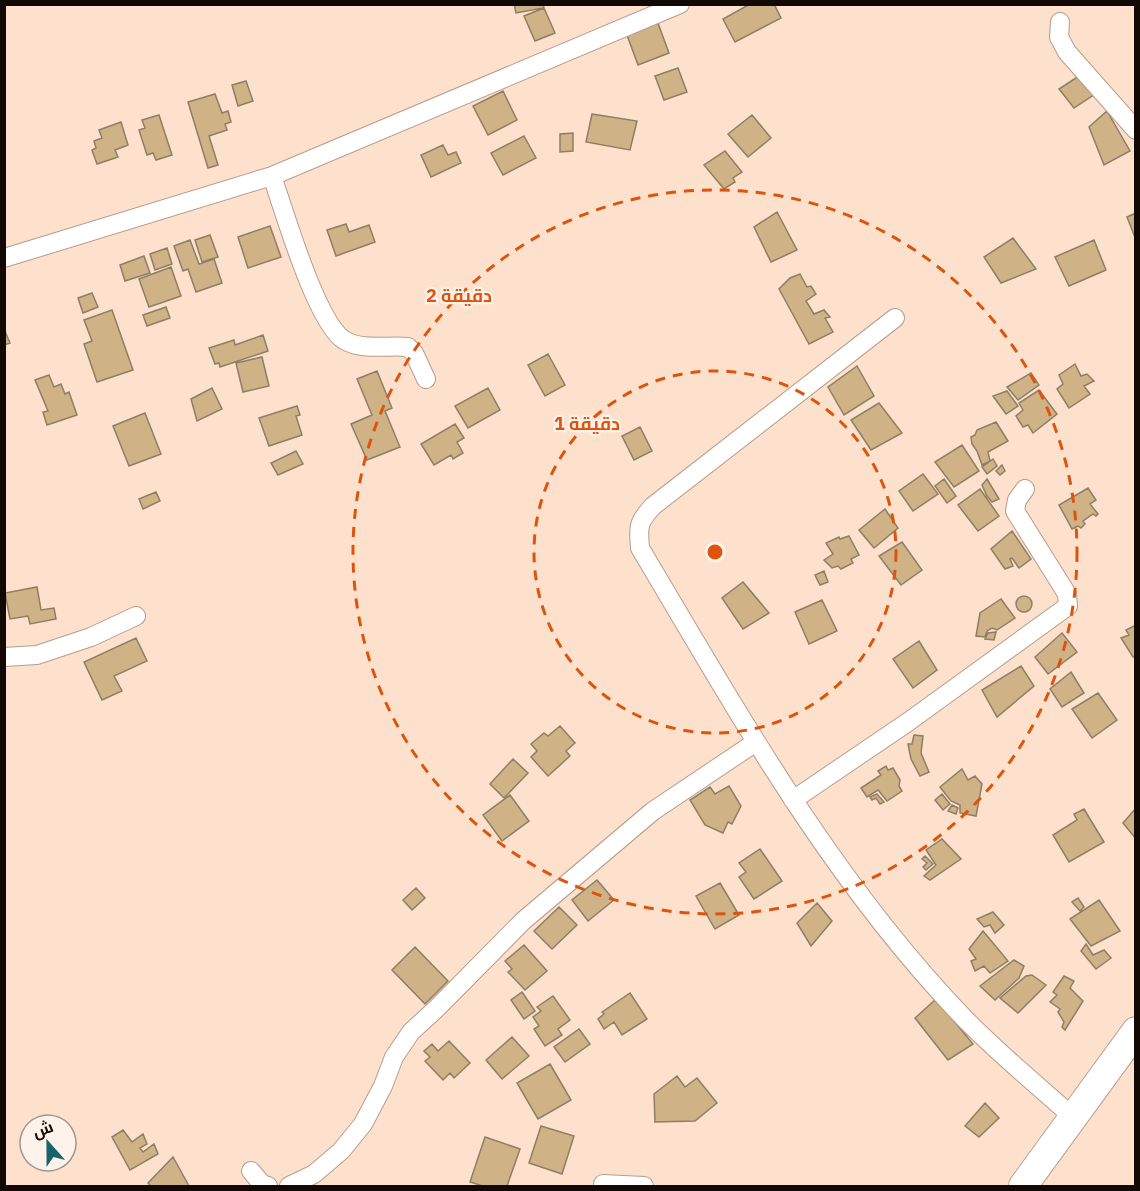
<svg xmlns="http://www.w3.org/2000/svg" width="1140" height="1191" font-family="'IBM Plex Sans',Cairo,sans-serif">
<rect width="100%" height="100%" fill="#fee1cd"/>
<path fill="#cfb286" stroke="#8e7e65" stroke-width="1.5" d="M514,4H543L544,8L516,13Z
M750,4H774L781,18L735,42L723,19Z
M544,8L555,33L535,41L524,16Z
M655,15L669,53L638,65L624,27Z
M678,68L687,92L664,100L655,76Z
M1082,74L1098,92L1074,108L1059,89Z
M246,81L253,101L238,106L232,85Z
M503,91L517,120L488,135L473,106Z
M215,94L222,113L228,111L231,122L225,124L227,130L209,136L218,165L208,168L188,102Z
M1107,111L1130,151L1104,165L1089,127Z
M592,114L637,121L630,150L586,142Z
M159,115L172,155L156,160L153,153L147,155L139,130L145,128L142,120Z
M752,115L771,138L748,157L728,134Z
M121,122L128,145L115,150L118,157L97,164L92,150L96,148L94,141L102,138L99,130Z
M573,133V151L560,152V134Z
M524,136L536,158L503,175L491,153Z
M443,145L448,155L456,152L461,163L431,177L421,155Z
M725,151L742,172L733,178L735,182L724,189L704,165Z
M777,212L797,250L771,262L754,227Z
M1136,213V240L1127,217Z
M346,224L349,232L369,225L375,242L336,256L327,230Z
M270,226L281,257L248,268L238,237Z
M210,235L218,257L202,262L195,240Z
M1013,238L1036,269L1001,283L984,257Z
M190,240L199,264L214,259L222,283L196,292L188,269L183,271L174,246Z
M1094,240L1106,270L1069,286L1055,257Z
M167,248L172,264L155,270L150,254Z
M144,256L150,273L125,281L120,265Z
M171,267L181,296L149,307L139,279Z
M800,274L807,287L811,286L816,294L806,301L814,314L824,310L830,317L825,318L833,332L809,344L779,289L790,278Z
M92,293L98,307L83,313L78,298Z
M166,307L170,318L147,326L143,315Z
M112,310L133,370L97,382L84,344L92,341L84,320Z
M4,329L10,343L4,345Z
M263,335L268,351L220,367L219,363L215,364L209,348L234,340L235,345Z
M548,354L565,385L545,396L528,365Z
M262,357L269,386L243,392L236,363Z
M1075,364L1081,376L1087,374L1094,381L1084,386L1090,394L1069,408L1057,389L1063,384L1059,375Z
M857,366L874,396L844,415L828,387Z
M377,371L392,408L385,411L400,447L367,460L351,424L372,415L357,379Z
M1031,373L1039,385L1018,400L1007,387Z
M49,375L54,387L61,384L65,394L69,392L77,415L47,425L43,412L48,411L35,380Z
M212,388L222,409L197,421L191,399Z
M488,388L500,410L468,428L455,406Z
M1039,390L1057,414L1033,433L1028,425L1023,427L1016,416L1023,410L1019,403Z
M1007,391L1018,406L1006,414L993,396Z
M879,403L902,433L871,450L851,420Z
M297,406L300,415L296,416L302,435L269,446L259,418Z
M145,413L161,454L129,466L113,426Z
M996,422L1008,441L988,452L990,461L982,465L977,451L972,444L971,437L975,435L977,430Z
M455,424L464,438L457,442L463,453L453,459L451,455L434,465L421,444Z
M640,427L652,451L634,460L622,436Z
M962,445L979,471L954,487L935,462Z
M296,451L303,464L278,475L271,463Z
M993,459L997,466L987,474L982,467Z
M1002,465L1005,471L1000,475L996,471Z
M923,474L938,494L913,511L899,491Z
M944,479L956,496L947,503L935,486Z
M987,479L999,499L992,502L987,496L982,485Z
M1088,488L1096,500L1090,504L1098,514L1096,516L1093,514L1083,521L1085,524L1081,528L1078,526L1072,529L1059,505Z
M980,489L999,516L978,531L958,505Z
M156,492L160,501L143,509L139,499Z
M885,509L898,528L874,548L859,530Z
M1012,531L1031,559L1019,568L1012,558L1010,559L1013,566L1005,569L991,549Z
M849,536L859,555L851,559L853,563L841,569L838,566L832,568L824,560L833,554L826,543L839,537L840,539Z
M902,542L922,570L901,585L879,556Z
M824,571L828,582L820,585L815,575Z
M743,582L769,613L743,629L722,598Z
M37,587L41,610L54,608L56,619L30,624L28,616L10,619L5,593Z
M1016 604a8 8 0 1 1 16 0a8 8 0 1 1-16 0Z
M1001,599L1015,618L997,630L992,628L987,631L985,637L976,636L980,613Z
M822,600L837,631L809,644L795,612Z
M1136,625V657H1133L1121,638L1129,635L1126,630Z
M996,632L994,640L985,639L988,633Z
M1062,633L1077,652L1048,674L1035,657Z
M136,638L147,661L114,676L122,691L102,700L84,662Z
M919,641L937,670L913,688L893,659Z
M1021,666L1034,686L997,717L982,690Z
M1071,672L1084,693L1062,707L1050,689Z
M1098,693L1117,720L1092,738L1072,709Z
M560,726L575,743L566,751L570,756L548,776L531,757L537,751L531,744L544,733L548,736Z
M914,735L923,736L921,753L929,772L920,776L911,759L908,744H912Z
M513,759L528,773L504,798L490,784Z
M886,766L888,770L893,768L900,780L899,786L902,791L887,801L878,790L867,797L861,788L881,775L878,771Z
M962,769L968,780L975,776L982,784L976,816L960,813V805L951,801L940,787Z
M729,786L741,806L732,824L728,822L723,833L705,825L690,800L710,787L715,794Z
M877,794L884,802L880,804L876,798L872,800L870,797Z
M942,794L950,804L943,810L935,800Z
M510,795L529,821L502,841L483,815Z
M952,805L958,808L956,814L948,811Z
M1136,808V839L1123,823Z
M1084,809L1104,842L1069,862L1053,835L1077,820L1074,814Z
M942,839L961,859L930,880L924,876L936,865L926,850Z
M760,849L782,881L754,899L739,877L746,872L739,863Z
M925,856L933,864L926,870L923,867L927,863L922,859Z
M597,880L614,900L588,921L572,900Z
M720,883L739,915L715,929L696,896Z
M416,888L425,898L412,910L403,900Z
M1078,898L1084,907L1080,911L1072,902Z
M1099,900L1120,931L1091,946L1070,919Z
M817,903L832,921L811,946L797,923Z
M559,907L577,925L552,949L534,931Z
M993,912L1004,925L995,933L990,925L984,927L977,919Z
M983,931L1008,961L990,973L984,966L975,971L971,961L976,959L969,949Z
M1086,944L1093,955L1104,950L1111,958L1096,969L1081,951Z
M524,945L547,971L525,990L508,972L512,969L505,961Z
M415,947L448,981L425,1004L392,970Z
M1014,960L1024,966L1019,978L995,1000L980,986Z
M1032,975L1046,985L1018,1013L1000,998L1026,976Z
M1064,976L1074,981L1070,988L1083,1001L1065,1030L1062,1027L1064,1022L1058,1012L1060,1009L1050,1002L1057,995L1053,992Z
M522,992L535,1011L524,1019L511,1000Z
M630,993L647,1019L622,1035L614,1022L604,1029L598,1019L604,1014L602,1012Z
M553,996L570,1020L558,1029L562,1035L545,1046L534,1029L539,1026L533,1017L541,1011L537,1007Z
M936,999L973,1044L948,1060L915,1018Z
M579,1029L590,1044L565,1062L554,1047Z
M512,1037L529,1056L502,1079L486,1060Z
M449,1041L470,1063L454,1078L450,1073L443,1080L425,1061L430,1057L424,1051L432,1044L438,1051Z
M550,1064L571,1100L538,1119L517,1083Z
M677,1076L685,1087L697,1078L717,1103L695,1121L655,1122L654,1094Z
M985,1103L999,1118L979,1137L965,1126Z
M56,1119L59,1125H42Z
M541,1126L574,1136L562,1174L529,1163Z
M30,1130V1152L22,1134Z
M123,1130L132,1142L143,1134L147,1144L140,1148L143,1152L154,1144L158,1154L130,1170L112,1137Z
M485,1137L520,1149L507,1186H483L470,1182Z
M173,1157L189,1186H151L148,1183Z"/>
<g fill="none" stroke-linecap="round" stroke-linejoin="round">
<g stroke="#b79c89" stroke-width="20">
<path id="street" d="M1060,22L1059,37L1067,52L1136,130
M272,176C284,210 316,322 344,340C362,351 388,345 408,347L414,353L426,379
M4,258L272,176L680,4
M895,318L653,506C638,522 638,527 640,548C737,711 831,880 964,1018C998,1053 1037,1085 1074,1118
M4,657L37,655L91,637L136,616
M793,800L908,722L1068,606L1067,594L1015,511L1017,500L1025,489
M251,1171L262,1184L268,1186
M603,1184L644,1186
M289,1186L314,1174L341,1151L363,1124L383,1086L394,1057L411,1032L437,1008L523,921L653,811L756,742"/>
</g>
<g stroke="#b79c89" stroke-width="30">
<path id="primary" d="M1023,1186L1136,1031"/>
</g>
<use href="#street" stroke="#fff" stroke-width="18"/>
<use href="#primary" stroke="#fff" stroke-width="28"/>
</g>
<g fill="none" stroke="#dd550c" stroke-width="3" stroke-dasharray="10 8">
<circle cx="715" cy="552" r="181"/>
<circle cx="715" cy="552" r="362"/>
</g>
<circle cx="715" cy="552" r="9" fill="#dd550c" stroke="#fef2ea" stroke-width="3"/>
<g font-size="18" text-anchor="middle" font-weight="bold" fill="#dd550c" stroke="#fef2ea" stroke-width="4.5" stroke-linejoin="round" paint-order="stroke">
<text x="459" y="302">2 دقيقة</text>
<text x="587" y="430">1 دقيقة</text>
</g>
<rect width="1140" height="1191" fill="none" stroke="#120904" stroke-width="12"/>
<g transform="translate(48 1143) rotate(339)"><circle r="28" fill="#fef2ea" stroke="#a0958e" stroke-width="1.5"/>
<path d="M0-4.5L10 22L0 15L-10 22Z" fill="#17646d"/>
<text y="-9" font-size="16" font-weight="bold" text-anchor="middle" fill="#120904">ش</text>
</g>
</svg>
